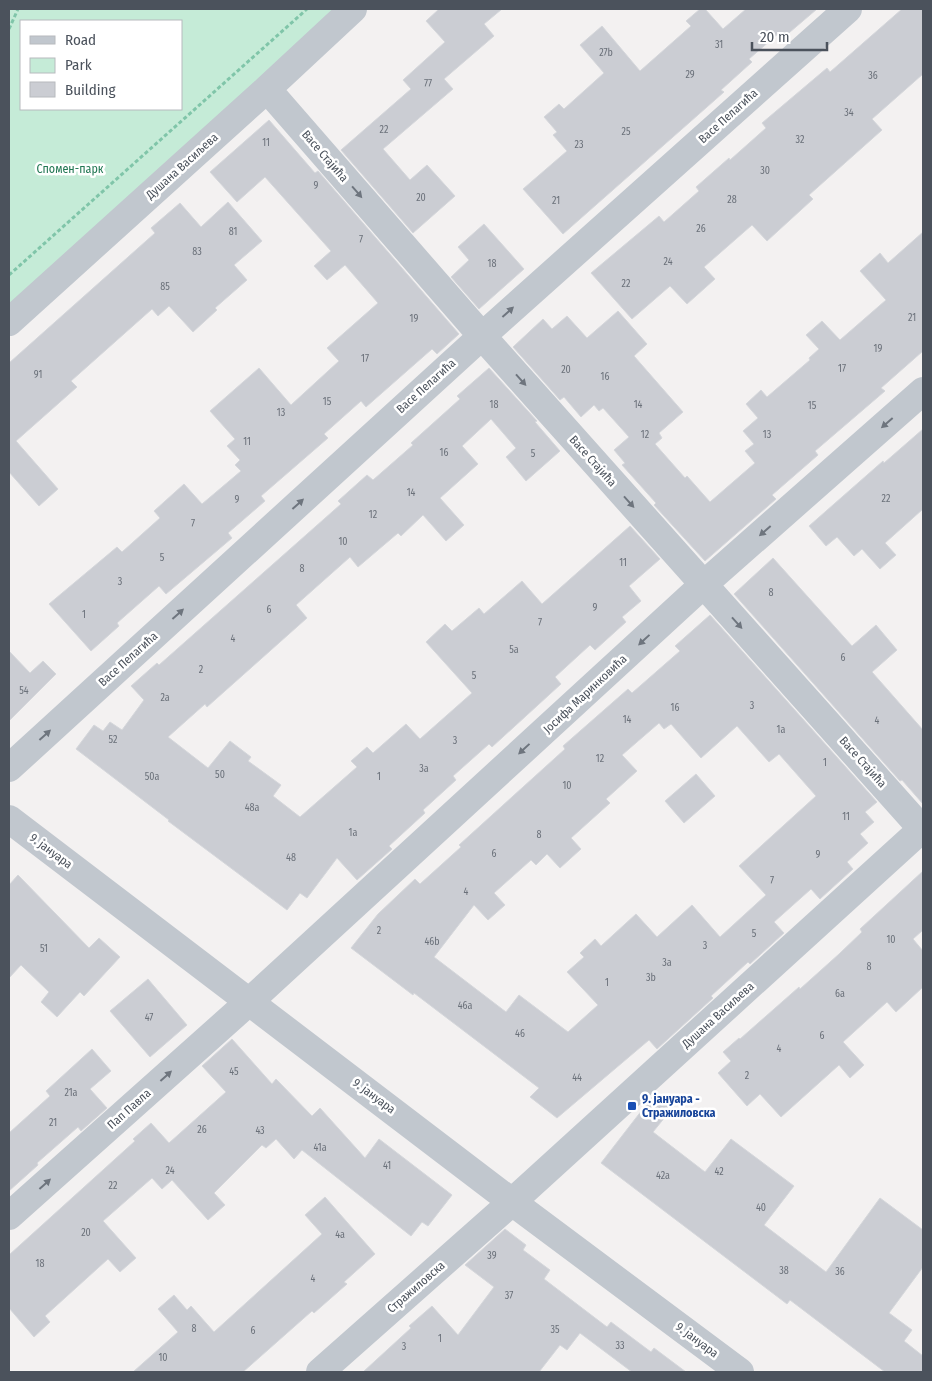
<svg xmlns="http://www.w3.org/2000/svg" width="932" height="1381" font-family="'Fira Sans Condensed',sans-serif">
<rect width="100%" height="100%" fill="#f3f1f1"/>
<path fill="#c5ebd7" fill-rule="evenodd" d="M9,9H338L9,306ZM21,21H181V109H21Z"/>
<path fill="#cbcdd3" stroke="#d5d7db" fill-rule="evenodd" d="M439,9H502L484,24L494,36L444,79L453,89L383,149L410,180L427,165L455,196L413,233L341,150L411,89L403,80L445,42L426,21Z
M700,9H705L723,29L746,9H817L783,38L779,33L749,59L752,62L721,90L724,92L563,234L523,189L567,151L553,135L557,132L544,117L559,104L564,109L604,73L580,45L602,26L640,71L691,26L686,21Z
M902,9H923V74L872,119L882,130L809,195L813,199L767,241L752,225L704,267L715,279L687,304L670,286L632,319L591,273L659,216L664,222L699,191L696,187L729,158L730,160L766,128L762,123L827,68L830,72Z
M269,120L315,173L318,171L459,334L437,354L432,349L366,407L361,401L324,434L328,438L261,496L265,501L228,533L232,538L166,594L159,586L117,623L119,626L91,651L49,604L117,547L122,552L160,518L154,511L184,484L202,504L241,471L235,465L240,460L227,446L235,439L210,411L259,368L291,405L339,361L327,348L378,303L345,265L327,280L314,266L331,251L265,177L237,202L210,172Z
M228,202L262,241L234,265L247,280L215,308L217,310L193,332L169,306L158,316L152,309L71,381L77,387L16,441L58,489L39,506L9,472V363L155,233L151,228L180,203L201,227Z
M484,224L524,269L479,309L451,277L469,260L458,247Z
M923,232V351L881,388L885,391L815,451L818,455L772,495L776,499L705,561L654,505L656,503L622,465L625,463L614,450L629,437L603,408L599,411L594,405L581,417L564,397L560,400L513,347L543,319L552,329L567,316L587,338L618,311L647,344L634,356L683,412L659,433L662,438L655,444L685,478L687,476L710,502L755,463L745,451L754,444L743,431L758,418L746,404L761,390L767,397L810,360L809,358L819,349L806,335L822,321L840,340L886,300L860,271L880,253L888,263Z
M489,368L537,421L535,422L560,451L526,481L506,457L516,448L491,419L462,446L478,464L440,498L464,525L446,541L423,515L401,536L398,533L358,567L350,557L296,605L307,618L207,707L205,704L168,737L208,768L230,741L251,757L248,761L281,785L273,796L300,817L357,767L351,761L367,747L373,753L406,724L420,739L472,693L426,642L445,624L452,631L479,608L484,614L522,581L542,604L630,526L660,559L629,586L641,601L622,617L626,622L595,650L590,645L555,677L561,684L492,747L489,744L453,776L456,780L423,810L425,813L389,846L392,849L357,880L337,858L307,898L300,893L287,910L168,821L169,820L76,749L94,725L103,731L110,722L122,730L144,700L131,686L157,663L159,665L341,504L338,501L367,475L373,480L413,445L411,443L460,399L457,396Z
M923,429V509L885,543L896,555L880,569L862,549L854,556L837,537L826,546L809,526L883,461L884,463Z
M773,558L852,646L876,625L897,650L872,672L923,730V804L902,780L900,781L734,594Z
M710,615L877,802L865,812L874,822L860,834L868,843L847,862L853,869L820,899L811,889L774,922L784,933L750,964L748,962L711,996L713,998L657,1049L649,1040L557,1118L530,1097L539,1088L414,993L413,995L351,948L378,914L415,879L420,884L461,847L459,845L565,749L563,746L628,689L632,693L680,651L675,646ZM659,723L664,729L671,724L701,758L737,726L769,762L779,754L816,796L739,866L766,895L720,937L692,905L657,937L636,914L601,946L595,939L580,953L584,957L567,972L598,1005L568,1032L519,995L506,1012L434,957L474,905L488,920L505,905L494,893L531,860L536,865L547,854L560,868L581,849L571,838L610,803L606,799L637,771L622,755Z
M9,651L30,673L43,661L56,674L9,721Z
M696,774L715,796L684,823L665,801Z
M923,871V930L913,939L923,951V987L896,1012L887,1002L843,1042L864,1065L850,1078L839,1065L781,1117L760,1094L747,1106L718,1073L731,1061L723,1052L739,1038L740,1039L799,987L800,989L839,954L862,932L860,929Z
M18,875L89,948L99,938L120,957L84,996L80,992L57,1017L41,1002L49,992L21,965L9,978V885Z
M148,979L187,1025L150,1057L110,1011Z
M232,1039L272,1084L276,1079L312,1116L320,1108L365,1158L379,1139L452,1195L428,1226L422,1222L411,1236L302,1150L294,1159L276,1139L266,1148L262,1145L214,1193L225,1205L208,1220L172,1180L162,1189L152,1178L103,1221L136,1258L120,1272L108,1259L45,1316L50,1322L34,1337L9,1308V1255L135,1141L133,1139L151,1123L169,1143L226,1092L202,1066Z
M92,1049L111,1071L90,1089L107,1108L81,1131L78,1127L37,1163L38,1165L9,1191V1133L50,1096L46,1091Z
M656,1092L674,1106L653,1132L705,1172L731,1139L794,1186L764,1225L826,1272L880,1198L923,1230V1267L889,1313L912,1330L904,1341L923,1356V1372H885L790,1300L787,1304L601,1163Z
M325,1197L375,1254L344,1282L347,1284L314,1313L312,1311L243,1372H133L178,1332L158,1309L174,1295L187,1310L191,1306L214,1332L322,1234L305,1215Z
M505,1229L526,1245L523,1250L550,1270L544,1279L607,1327L611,1322L651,1352L654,1348L686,1372H632L580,1333L567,1350L560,1345L539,1372H363L411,1328L409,1326L432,1306L458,1335L494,1287L465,1265Z"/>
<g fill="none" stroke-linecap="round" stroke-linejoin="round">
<path stroke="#80c5a9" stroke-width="3" stroke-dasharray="4 2.5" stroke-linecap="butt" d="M9,29L18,9
M9,275L307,9"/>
<path stroke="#c1c7ce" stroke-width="28" d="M267,89L482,336L922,829
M9,322L267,89L353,9
M9,768L482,336L848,9
M9,819L512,1202L740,1372
M9,1216L250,1001L703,585L923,391
M320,1372L512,1202L923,828"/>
</g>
<defs><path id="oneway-solid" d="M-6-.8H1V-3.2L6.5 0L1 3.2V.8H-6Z" transform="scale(1.25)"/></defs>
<g fill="#6e757e">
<use href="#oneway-solid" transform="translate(357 192) rotate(49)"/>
<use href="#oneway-solid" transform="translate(508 312) rotate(-42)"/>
<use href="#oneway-solid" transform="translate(521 380) rotate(48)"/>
<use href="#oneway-solid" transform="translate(887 423) rotate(139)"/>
<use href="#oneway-solid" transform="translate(629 502) rotate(48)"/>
<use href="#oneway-solid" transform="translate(298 504) rotate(-42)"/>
<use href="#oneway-solid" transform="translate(765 531) rotate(139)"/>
<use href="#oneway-solid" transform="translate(178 614) rotate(-42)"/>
<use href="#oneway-solid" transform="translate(737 623) rotate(48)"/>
<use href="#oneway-solid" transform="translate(644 640) rotate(137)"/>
<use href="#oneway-solid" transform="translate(45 735) rotate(-42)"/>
<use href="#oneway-solid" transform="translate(524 749) rotate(137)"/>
<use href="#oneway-solid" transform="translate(166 1076) rotate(-42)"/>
<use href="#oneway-solid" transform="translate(45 1184) rotate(-42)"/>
</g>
<rect fill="#1a4fb4" stroke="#fff" stroke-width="2" x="627" y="1101" width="10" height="10" rx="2.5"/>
<g text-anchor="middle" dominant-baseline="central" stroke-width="5" stroke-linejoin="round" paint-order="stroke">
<g font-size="10" fill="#6b717a">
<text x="719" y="45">31</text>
<text x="606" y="53">27b</text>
<text x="690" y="75">29</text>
<text x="873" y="76">36</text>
<text x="428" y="84">77</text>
<text x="849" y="113">34</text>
<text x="384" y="130">22</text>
<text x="626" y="132">25</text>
<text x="800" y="140">32</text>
<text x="266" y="143">11</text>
<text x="579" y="145">23</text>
<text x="765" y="171">30</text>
<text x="316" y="186">9</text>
<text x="421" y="198">20</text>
<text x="732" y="200">28</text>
<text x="556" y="201">21</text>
<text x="701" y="229">26</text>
<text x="233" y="232">81</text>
<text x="361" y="240">7</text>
<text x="197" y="252">83</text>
<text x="668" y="262">24</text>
<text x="492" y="264">18</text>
<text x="626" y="284">22</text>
<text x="165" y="287">85</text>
<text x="912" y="318">21</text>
<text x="414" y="319">19</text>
<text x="878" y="349">19</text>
<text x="365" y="359">17</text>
<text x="842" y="369">17</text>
<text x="566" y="370">20</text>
<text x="38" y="375">91</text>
<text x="605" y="377">16</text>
<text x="327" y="402">15</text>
<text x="494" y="405">18</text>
<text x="638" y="405">14</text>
<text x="812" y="406">15</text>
<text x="281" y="413">13</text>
<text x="645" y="435">12</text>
<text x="767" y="435">13</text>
<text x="247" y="442">11</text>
<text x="444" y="453">16</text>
<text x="533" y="454">5</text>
<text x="411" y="493">14</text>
<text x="886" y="499">22</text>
<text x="237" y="500">9</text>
<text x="373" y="515">12</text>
<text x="193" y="524">7</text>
<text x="343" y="542">10</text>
<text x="162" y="558">5</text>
<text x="623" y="563">11</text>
<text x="302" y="569">8</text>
<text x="120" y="582">3</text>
<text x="771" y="593">8</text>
<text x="595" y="608">9</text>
<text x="269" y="610">6</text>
<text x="84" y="615">1</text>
<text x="540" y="623">7</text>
<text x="233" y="639">4</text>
<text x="514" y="650">5a</text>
<text x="843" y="658">6</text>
<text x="201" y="670">2</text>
<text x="474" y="676">5</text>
<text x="24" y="691">54</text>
<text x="165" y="698">2a</text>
<text x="752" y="706">3</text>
<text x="675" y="708">16</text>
<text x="627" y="720">14</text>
<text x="877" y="721">4</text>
<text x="781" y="730">1a</text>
<text x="113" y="740">52</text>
<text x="455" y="741">3</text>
<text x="600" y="759">12</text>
<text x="825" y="763">1</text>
<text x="424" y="769">3a</text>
<text x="220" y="775">50</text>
<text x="152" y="777">50a</text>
<text x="379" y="777">1</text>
<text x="567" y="786">10</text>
<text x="252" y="808">48a</text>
<text x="846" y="817">11</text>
<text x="353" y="833">1a</text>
<text x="539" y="835">8</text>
<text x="494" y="854">6</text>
<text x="818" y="855">9</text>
<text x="291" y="858">48</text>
<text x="772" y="881">7</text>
<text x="466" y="892">4</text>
<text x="379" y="931">2</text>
<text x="754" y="934">5</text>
<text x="891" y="940">10</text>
<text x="432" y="942">46b</text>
<text x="705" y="946">3</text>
<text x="44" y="949">51</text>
<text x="667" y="963">3a</text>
<text x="869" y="967">8</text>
<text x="651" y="978">3b</text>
<text x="607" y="983">1</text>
<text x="840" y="994">6a</text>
<text x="465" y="1006">46a</text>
<text x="149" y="1018">47</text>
<text x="520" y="1034">46</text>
<text x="822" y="1036">6</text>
<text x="779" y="1049">4</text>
<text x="234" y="1072">45</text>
<text x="747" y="1076">2</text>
<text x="577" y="1078">44</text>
<text x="71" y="1093">21a</text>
<text x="53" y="1123">21</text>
<text x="202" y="1130">26</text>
<text x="260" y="1131">43</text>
<text x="320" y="1148">41a</text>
<text x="387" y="1166">41</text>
<text x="170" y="1171">24</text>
<text x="719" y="1172">42</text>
<text x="663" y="1176">42a</text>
<text x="113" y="1186">22</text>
<text x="761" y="1208">40</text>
<text x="86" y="1233">20</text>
<text x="340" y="1235">4a</text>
<text x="492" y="1256">39</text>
<text x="40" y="1264">18</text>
<text x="784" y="1271">38</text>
<text x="840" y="1272">36</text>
<text x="313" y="1279">4</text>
<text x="509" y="1296">37</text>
<text x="194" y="1329">8</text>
<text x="555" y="1330">35</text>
<text x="253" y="1331">6</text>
<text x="440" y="1339">1</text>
<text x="620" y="1346">33</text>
<text x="404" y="1347">3</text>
<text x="163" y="1358">10</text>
</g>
<g font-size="12" fill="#4b525c" stroke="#fff">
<text transform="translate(728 116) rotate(-42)">Васе Пелагића</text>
<text transform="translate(325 156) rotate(49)">Васе Стајића</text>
<text transform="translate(182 166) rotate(-42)">Душана Васиљева</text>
<text transform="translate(426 386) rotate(-42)">Васе Пелагића</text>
<text transform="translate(593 461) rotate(48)">Васе Стајића</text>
<text transform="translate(128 659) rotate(-42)">Васе Пелагића</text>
<text transform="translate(585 694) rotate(-43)">Јосифа Маринковића</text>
<text transform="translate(863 762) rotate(48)">Васе Стајића</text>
<text transform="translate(51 851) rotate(37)">9. јануара</text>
<text transform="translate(718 1015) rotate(-42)">Душана Васиљева</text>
<text transform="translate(374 1096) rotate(37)">9. јануара</text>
<text transform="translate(129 1109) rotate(-42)">Пап Павла</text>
<text transform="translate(416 1287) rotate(-41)">Стражиловска</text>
<text transform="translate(697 1340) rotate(37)">9. јануара</text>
</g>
<g font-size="12" fill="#227753" stroke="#fff">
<text x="70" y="169">Спомен-парк</text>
</g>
<g font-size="12" font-weight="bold" fill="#164399" stroke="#fff" text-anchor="start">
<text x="642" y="1099">9. јануара -<tspan x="642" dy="14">Стражиловска</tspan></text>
</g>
</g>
<rect width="932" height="1381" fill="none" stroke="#4b525c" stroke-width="20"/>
<rect x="20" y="20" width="162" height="90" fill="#ffffff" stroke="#b7babe"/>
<rect x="30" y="36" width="25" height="8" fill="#c1c7ce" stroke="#b7babe"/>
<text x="65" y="45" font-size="15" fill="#4b525c">Road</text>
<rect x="30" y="58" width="25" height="15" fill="#c5ebd7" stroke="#b7babe"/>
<text x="65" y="70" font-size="15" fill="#4b525c">Park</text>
<rect x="30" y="82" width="25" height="15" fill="#cbcdd3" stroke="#b7babe"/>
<text x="65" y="95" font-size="15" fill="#4b525c">Building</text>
<path d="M752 42v8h75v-8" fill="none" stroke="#4b525c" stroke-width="2.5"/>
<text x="760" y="42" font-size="15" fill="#4b525c" stroke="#ffffff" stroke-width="4" paint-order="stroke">20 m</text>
</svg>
